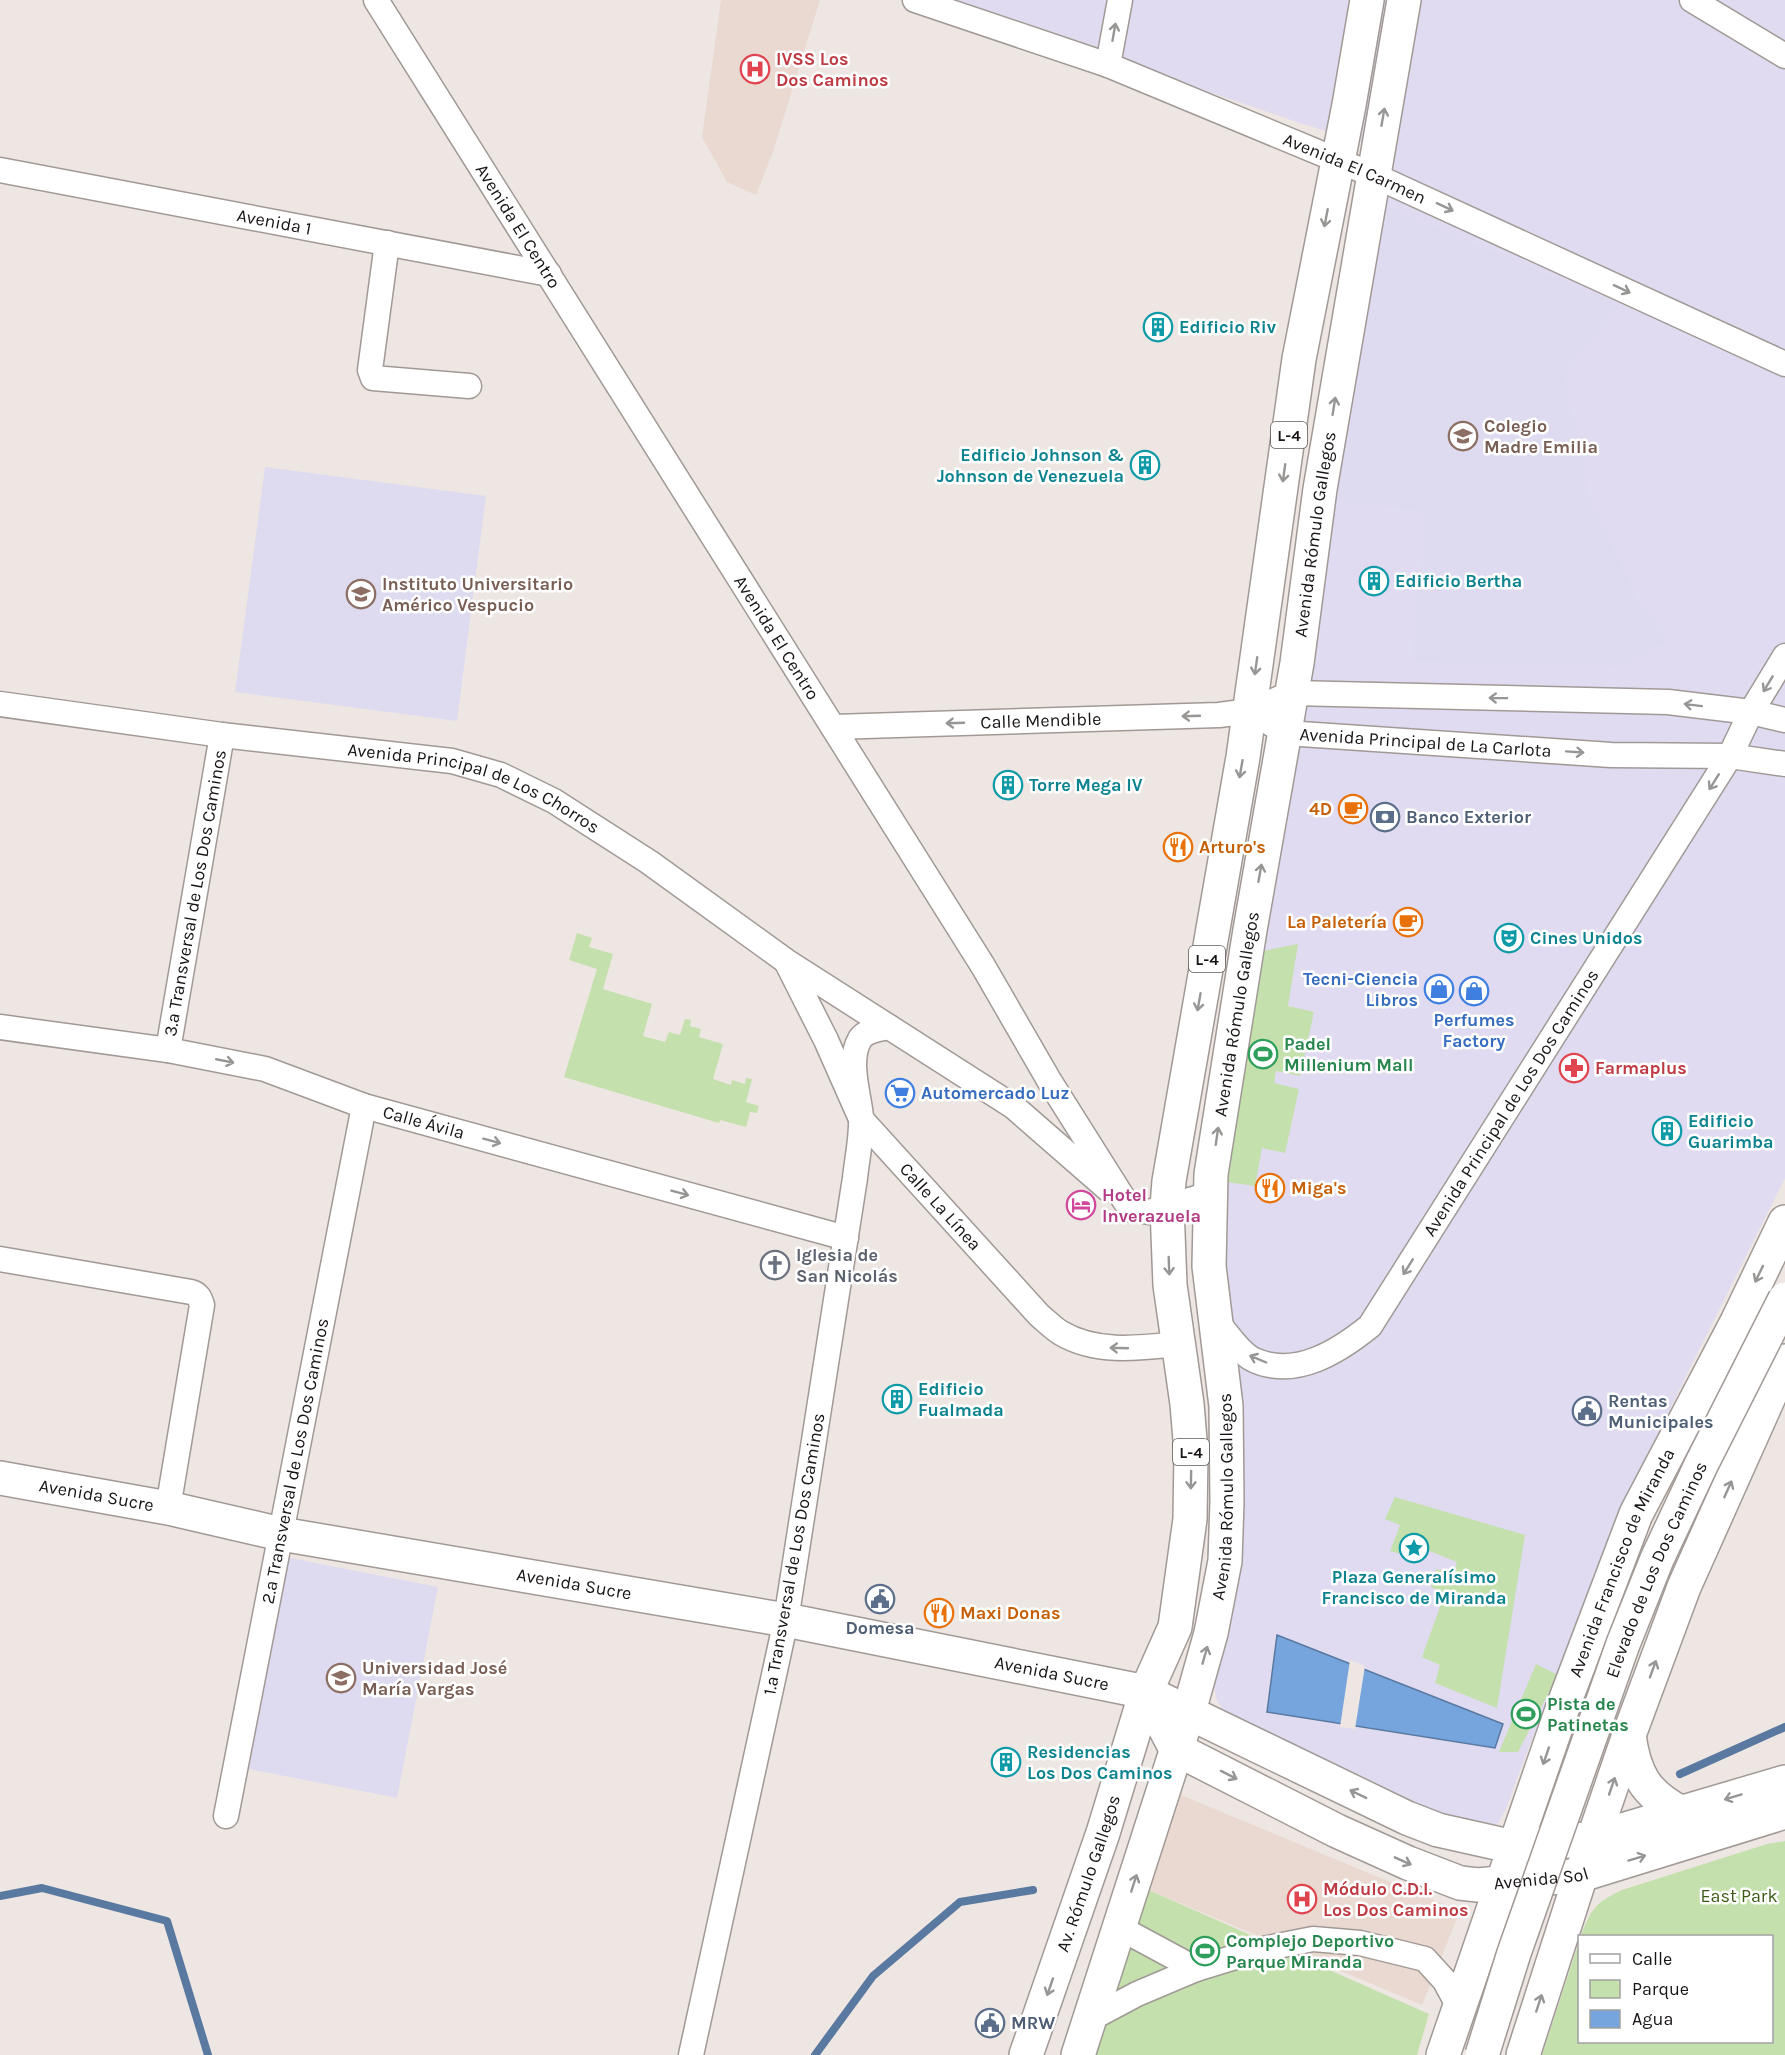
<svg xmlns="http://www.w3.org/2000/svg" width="1785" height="2055" font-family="Karla,sans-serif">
<rect width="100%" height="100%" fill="#eee6e2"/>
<path fill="#e0dbf1" d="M939,0H1785V1178L1692,1364L1612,1528L1505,1811L1498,1823L1482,1829L1431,1813L1224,1712L1217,1700L1214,1687L1217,1659V1187L1381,148L1303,124Z"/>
<path fill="#e9d9d1" d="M721,0H820L773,152L756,195L727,182L702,137Z
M1181,1795L1460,1911L1422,2005L1144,1888Z"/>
<path fill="#dedbf1" d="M1388,207L1619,305L1564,373L1590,500L1642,609L1670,639L1619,667L1411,661L1426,511L1337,501Z
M265,467L486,496L457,721L235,692Z
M285,1557L438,1587L397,1798L244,1768Z"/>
<path fill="#c4e0ac" d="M577,933L592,938L589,947L613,954L603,989L652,1004L643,1036L665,1042L669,1032L680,1035L685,1019L691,1020L690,1026L701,1029L699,1037L723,1044L713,1079L731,1085L732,1080L745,1084L746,1078L752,1079L746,1102L759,1106L757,1113L750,1112L746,1127L720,1120L719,1123L564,1077L597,969L569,960Z
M1298,944L1288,1006L1314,1012L1300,1076L1276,1071L1274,1083L1299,1089L1285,1153L1262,1148L1255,1186L1227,1182L1263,951Z
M1395,1497L1525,1535L1497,1708L1435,1683L1440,1665L1422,1657L1445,1593L1431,1587L1436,1569L1453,1574L1457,1562L1427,1550L1422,1560L1390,1551L1400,1525L1385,1519Z
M1536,1664L1558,1675L1518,1752H1499Z
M1785,1841V2055H1542L1579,1942L1580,2042H1772V1936H1581C1591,1909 1595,1903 1622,1890L1767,1844Z
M1144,1888L1429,2014L1417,2055H1091Z"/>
<path fill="#76a4dc" stroke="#5a79a0" stroke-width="1.5" d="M1277,1635L1503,1724L1495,1748L1267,1712Z"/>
<path fill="#eee6e2" d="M1350,1660L1365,1666L1355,1729L1340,1727Z"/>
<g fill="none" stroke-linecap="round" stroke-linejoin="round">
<path stroke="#5a79a0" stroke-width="8" d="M1680,1774L1785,1727
M0,1896L42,1888L167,1921L208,2055
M815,2055L873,1976L960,1902L1033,1890"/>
<g stroke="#a19995" stroke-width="27">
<g id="minor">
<path id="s1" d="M376,0L983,966L1050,1082L1130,1209L1149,1212L1210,1194"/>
<path id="s2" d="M915,0L1108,65L1373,175L1785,364"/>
<path d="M1692,0L1785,56"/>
<path d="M1108,65L1120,0"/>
<path id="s3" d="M0,170L549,274"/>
<path d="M387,243L370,370L373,378L469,386"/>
<path id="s4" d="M0,704L222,735L452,761L501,775L554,801L649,862L786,961L1014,1107L1108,1189"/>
<path id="s5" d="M1250,711L1286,733L1611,755L1730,756L1785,764"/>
<path id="s6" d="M833,727L1219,715L1250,711L1292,693L1668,702L1751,712L1785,720"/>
<path id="s7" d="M787,963L826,1040L861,1119L1039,1315C1046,1321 1054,1329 1061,1333C1096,1354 1140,1348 1177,1344"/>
<path id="s8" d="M0,1027L168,1050L265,1069L364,1106L846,1238"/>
<path d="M168,1050L222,735"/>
<path d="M0,1259L191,1292C198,1294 200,1298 202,1305L168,1508"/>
<path id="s9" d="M1216,1319C1224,1331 1242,1355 1254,1360C1296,1379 1339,1351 1370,1326L1730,756L1751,712L1785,656"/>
<path d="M226,1816L364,1106"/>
<path d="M1120,1928L1196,1969"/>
<path d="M1090,2019L1137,1994L1196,1969L1258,1950L1313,1939L1360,1943L1425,1959L1445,1981L1459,2007"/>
<path d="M691,2055L786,1620L855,1178C857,1158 862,1137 861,1117C859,1094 847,1061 860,1039C866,1030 880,1029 889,1027"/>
</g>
</g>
<g stroke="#a19995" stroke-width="36">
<g id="secondary">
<path id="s10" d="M0,1478L168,1508L281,1534L786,1620L1146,1692L1407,1818L1438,1830L1514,1847L1595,1838L1785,1782"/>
<path id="s11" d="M1146,1692L1176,1749L1337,1831L1408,1863L1460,1883L1478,1885L1581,1875L1785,1812"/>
<path d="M1629,1735C1634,1773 1645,1794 1680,1812"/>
<path id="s12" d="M1443,2055L1565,1701L1636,1514L1737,1322L1785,1222"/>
<path d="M1523,2055L1581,1875L1629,1735L1684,1587L1785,1361"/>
</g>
</g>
<g stroke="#a19995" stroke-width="36">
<g id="primary">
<path id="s13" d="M1026,2055L1103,1833L1146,1692L1175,1627L1190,1519L1191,1452L1187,1404L1170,1285L1167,1207L1169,1181L1243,757L1299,359L1349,105L1367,0"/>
<path id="s14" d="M1078,2055L1189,1711L1211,1633L1225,1561L1227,1502L1226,1406L1209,1266L1211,1174L1250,930L1297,663L1320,489L1404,0"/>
</g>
</g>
<use href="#minor" stroke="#fff" stroke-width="24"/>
<use href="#secondary" stroke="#fff" stroke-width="33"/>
<use href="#primary" stroke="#fff" stroke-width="33"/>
<g stroke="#a19995" stroke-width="36" stroke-linecap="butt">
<g id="secondary-bridge">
<path id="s15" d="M1482,2055L1514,1953L1623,1644L1657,1559L1701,1465L1785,1299"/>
</g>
</g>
<use href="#secondary-bridge" stroke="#fff" stroke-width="33"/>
</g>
<defs><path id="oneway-shaft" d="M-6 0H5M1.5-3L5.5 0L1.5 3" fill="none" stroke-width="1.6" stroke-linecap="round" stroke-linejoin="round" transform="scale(1.5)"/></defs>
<g stroke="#979695">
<use href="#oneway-shaft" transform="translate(1114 32) rotate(-80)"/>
<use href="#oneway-shaft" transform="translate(1383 117) rotate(-80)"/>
<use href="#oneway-shaft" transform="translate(1445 207) rotate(25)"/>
<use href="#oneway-shaft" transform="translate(1326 218) rotate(101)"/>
<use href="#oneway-shaft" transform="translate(1622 289) rotate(25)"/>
<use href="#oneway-shaft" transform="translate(1334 406) rotate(-81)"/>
<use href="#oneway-shaft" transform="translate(1284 473) rotate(98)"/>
<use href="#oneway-shaft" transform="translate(1256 666) rotate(98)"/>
<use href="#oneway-shaft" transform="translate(1768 684) rotate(121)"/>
<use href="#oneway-shaft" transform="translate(1498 698) rotate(-179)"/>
<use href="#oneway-shaft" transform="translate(1693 705) rotate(-173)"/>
<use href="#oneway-shaft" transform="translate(1191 716) rotate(178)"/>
<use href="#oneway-shaft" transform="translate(955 723) rotate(178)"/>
<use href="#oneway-shaft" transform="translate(1575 752) rotate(4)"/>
<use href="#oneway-shaft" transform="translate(1241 769) rotate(100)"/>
<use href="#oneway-shaft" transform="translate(1714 782) rotate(122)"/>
<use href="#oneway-shaft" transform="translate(1260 873) rotate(-80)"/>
<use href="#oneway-shaft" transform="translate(1199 1002) rotate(100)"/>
<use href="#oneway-shaft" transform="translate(225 1061) rotate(11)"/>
<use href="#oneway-shaft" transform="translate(1217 1136) rotate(-82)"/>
<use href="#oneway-shaft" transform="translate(492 1141) rotate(15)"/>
<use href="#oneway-shaft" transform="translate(680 1193) rotate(15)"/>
<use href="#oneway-shaft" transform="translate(1169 1266) rotate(88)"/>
<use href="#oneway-shaft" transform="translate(1408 1267) rotate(122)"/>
<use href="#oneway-shaft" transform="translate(1759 1274) rotate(116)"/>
<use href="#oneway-shaft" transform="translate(1119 1348) rotate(-178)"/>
<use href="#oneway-shaft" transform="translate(1258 1359) rotate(-157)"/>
<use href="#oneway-shaft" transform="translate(1191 1480) rotate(91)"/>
<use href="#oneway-shaft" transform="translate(1728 1489) rotate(-66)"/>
<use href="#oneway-shaft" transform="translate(1205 1655) rotate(-74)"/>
<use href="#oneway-shaft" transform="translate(1653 1669) rotate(-70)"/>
<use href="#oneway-shaft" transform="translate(1546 1756) rotate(109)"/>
<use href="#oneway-shaft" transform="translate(1229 1775) rotate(27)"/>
<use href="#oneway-shaft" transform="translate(1612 1786) rotate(-71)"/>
<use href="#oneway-shaft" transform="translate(1358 1794) rotate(-154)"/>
<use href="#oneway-shaft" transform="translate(1733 1797) rotate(163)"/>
<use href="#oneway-shaft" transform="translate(1637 1858) rotate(-17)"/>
<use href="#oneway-shaft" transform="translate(1403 1861) rotate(24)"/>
<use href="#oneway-shaft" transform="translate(1134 1883) rotate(-72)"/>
<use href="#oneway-shaft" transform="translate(1050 1987) rotate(109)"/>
<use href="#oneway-shaft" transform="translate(1539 2003) rotate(-72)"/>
</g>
<defs>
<g id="hospital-ring" transform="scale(1.5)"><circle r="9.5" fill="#fff" stroke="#e0444e" stroke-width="1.5"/><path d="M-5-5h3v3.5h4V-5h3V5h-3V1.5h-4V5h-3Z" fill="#e0444e"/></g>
<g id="building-ring" transform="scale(1.5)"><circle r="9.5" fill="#fff" stroke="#0f9aa8" stroke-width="1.5"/><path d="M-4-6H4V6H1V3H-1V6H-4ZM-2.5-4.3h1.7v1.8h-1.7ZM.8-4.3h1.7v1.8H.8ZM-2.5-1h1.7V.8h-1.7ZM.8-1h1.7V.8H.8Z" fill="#0f9aa8"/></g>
<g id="school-ring" transform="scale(1.5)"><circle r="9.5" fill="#fff" stroke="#8d6e63" stroke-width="1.5"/><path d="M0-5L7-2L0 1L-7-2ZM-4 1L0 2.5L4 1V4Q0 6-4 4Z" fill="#8d6e63"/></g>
<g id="university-ring" transform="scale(1.5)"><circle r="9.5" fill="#fff" stroke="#8d6e63" stroke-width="1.5"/><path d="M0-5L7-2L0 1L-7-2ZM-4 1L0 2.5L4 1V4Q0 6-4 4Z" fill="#8d6e63"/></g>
<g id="cafe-ring" transform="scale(1.5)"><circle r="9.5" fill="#fff" stroke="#e8710a" stroke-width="1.5"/><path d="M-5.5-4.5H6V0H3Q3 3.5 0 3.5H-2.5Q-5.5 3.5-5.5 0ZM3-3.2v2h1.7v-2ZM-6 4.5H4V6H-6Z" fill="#e8710a"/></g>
<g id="bank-ring" transform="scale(1.5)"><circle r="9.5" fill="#fff" stroke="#5c6f8a" stroke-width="1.5"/><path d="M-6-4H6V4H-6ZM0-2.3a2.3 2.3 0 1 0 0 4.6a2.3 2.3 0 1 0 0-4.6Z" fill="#5c6f8a"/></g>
<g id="restaurant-ring" transform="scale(1.5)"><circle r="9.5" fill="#fff" stroke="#e8710a" stroke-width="1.5"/><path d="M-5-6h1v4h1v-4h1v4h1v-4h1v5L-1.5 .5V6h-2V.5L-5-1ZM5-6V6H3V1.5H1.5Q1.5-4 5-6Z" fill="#e8710a"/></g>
<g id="theatre-ring" transform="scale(1.5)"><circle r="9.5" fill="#fff" stroke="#0f9aa8" stroke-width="1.5"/><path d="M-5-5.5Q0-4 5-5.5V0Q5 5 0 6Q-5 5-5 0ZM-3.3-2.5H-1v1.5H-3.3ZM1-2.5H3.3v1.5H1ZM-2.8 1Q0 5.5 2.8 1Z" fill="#0f9aa8"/></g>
<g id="shop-ring" transform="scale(1.5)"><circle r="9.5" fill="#fff" stroke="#3f7fe0" stroke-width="1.5"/><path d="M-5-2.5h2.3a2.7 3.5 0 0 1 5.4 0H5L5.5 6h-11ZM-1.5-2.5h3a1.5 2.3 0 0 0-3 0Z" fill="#3f7fe0"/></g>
<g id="stadium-ring" transform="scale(1.5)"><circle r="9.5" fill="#fff" stroke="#2e9e5b" stroke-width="1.5"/><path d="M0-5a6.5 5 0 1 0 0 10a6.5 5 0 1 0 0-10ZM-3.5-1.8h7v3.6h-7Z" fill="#2e9e5b"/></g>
<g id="pharmacy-ring" transform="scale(1.5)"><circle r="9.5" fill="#fff" stroke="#e0444e" stroke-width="1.5"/><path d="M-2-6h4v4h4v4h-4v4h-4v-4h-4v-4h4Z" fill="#e0444e"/></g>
<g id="supermarket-ring" transform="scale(1.5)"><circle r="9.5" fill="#fff" stroke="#3f7fe0" stroke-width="1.5"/><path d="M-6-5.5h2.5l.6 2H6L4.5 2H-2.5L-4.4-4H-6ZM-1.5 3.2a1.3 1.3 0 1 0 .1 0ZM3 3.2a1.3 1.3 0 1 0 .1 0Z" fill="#3f7fe0"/></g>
<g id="hotel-ring" transform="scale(1.5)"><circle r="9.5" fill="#fff" stroke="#d1479c" stroke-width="1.5"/><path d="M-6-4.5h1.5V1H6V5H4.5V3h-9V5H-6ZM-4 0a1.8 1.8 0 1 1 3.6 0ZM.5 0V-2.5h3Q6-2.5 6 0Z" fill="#d1479c"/></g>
<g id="church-ring" transform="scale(1.5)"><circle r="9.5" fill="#fff" stroke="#6b7280" stroke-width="1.5"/><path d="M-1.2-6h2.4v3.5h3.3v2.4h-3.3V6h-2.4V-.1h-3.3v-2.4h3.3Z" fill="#6b7280"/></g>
<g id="civic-ring" transform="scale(1.5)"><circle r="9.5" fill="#fff" stroke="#5c6f8a" stroke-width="1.5"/><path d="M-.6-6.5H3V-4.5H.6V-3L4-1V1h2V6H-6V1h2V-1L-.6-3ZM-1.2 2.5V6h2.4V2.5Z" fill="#5c6f8a"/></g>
<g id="sight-ring" transform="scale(1.5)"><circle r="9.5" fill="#fff" stroke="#0f9aa8" stroke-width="1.5"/><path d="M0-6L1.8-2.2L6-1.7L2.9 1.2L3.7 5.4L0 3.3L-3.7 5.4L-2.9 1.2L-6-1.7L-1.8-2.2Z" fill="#0f9aa8"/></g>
</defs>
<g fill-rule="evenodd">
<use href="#hospital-ring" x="755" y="69"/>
<use href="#building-ring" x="1158" y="327"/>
<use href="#school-ring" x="1463" y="436"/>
<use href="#building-ring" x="1145" y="465"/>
<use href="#building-ring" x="1374" y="581"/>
<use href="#university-ring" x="361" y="594"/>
<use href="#building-ring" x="1008" y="785"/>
<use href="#cafe-ring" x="1353" y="809"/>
<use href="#bank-ring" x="1385" y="817"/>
<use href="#restaurant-ring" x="1178" y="847"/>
<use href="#cafe-ring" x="1408" y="922"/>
<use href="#theatre-ring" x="1509" y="938"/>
<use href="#shop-ring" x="1439" y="989"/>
<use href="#shop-ring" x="1474" y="991"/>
<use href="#stadium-ring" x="1263" y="1054"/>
<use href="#pharmacy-ring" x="1574" y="1068"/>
<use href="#supermarket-ring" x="900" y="1093"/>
<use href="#building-ring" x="1667" y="1131"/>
<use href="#restaurant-ring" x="1270" y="1188"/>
<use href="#hotel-ring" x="1081" y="1205"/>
<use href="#church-ring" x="775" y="1265"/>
<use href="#building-ring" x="897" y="1399"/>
<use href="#civic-ring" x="1587" y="1411"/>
<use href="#sight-ring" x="1414" y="1548"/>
<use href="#civic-ring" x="880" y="1599"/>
<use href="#restaurant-ring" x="939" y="1613"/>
<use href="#university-ring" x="341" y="1678"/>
<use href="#stadium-ring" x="1526" y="1714"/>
<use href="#building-ring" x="1006" y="1762"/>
<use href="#hospital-ring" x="1302" y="1899"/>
<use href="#stadium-ring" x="1205" y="1951"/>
<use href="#civic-ring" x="990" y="2023"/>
</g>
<g text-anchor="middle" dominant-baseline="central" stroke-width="5" stroke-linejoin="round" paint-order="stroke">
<g fill="#fff" stroke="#5d5b5a" stroke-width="1.5">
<rect x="1271" y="422" width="36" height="26" rx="4.5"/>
<rect x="1189" y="946" width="36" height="26" rx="4.5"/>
<rect x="1173" y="1439" width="36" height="26" rx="4.5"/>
</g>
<g font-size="16" font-weight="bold" fill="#181514">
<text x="1289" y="435">L-4</text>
<text x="1207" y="959">L-4</text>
<text x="1191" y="1452">L-4</text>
</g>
<g font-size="18" font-weight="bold" fill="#be3a42" stroke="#fff" text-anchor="start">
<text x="776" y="59">IVSS Los<tspan x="776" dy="21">Dos Caminos</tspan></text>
<text x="1595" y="1068">Farmaplus</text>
<text x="1323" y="1889">Módulo C.D.I.<tspan x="1323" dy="21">Los Dos Caminos</tspan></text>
</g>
<g font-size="18" fill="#181514" stroke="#fff">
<text stroke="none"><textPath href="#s2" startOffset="471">Avenida El Carmen</textPath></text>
<text stroke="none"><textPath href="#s3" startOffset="279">Avenida 1</textPath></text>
<text stroke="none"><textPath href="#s1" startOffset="267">Avenida El Centro</textPath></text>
<text stroke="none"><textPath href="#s14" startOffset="1552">Avenida Rómulo Gallegos</textPath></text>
<text stroke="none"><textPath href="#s1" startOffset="753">Avenida El Centro</textPath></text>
<text stroke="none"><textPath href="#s6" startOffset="208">Calle Mendible</textPath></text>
<text stroke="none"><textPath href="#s5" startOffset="182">Avenida Principal de La Carlota</textPath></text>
<text stroke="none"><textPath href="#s4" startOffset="484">Avenida Principal de Los Chorros</textPath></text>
<text transform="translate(195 893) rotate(-80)">3.ª Transversal de Los Dos Caminos</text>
<text stroke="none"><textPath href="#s14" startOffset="1066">Avenida Rómulo Gallegos</textPath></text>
<text stroke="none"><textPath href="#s9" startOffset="448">Avenida Principal de Los Dos Caminos</textPath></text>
<text stroke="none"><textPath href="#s8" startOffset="436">Calle Ávila</textPath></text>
<text stroke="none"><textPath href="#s7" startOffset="291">Calle La Línea</textPath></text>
<text transform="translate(295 1461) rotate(-79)">2.ª Transversal de Los Dos Caminos</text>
<text stroke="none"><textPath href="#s10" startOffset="98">Avenida Sucre</textPath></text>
<text stroke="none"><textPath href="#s14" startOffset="580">Avenida Rómulo Gallegos</textPath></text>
<text transform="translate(794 1554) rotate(-80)">1.ª Transversal de Los Dos Caminos</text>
<text stroke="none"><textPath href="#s12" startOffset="524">Avenida Francisco de Miranda</textPath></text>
<text stroke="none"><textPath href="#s15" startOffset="516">Elevado de Los Dos Caminos</textPath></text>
<text stroke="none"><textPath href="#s10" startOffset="584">Avenida Sucre</textPath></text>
<text stroke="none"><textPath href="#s10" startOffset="1070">Avenida Sucre</textPath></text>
<text stroke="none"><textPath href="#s13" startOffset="192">Av. Rómulo Gallegos</textPath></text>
<text stroke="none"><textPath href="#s11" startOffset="460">Avenida Sol</textPath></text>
</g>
<g font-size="18" font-weight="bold" fill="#0d838f" stroke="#fff" text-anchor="start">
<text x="1179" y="327">Edificio Riv</text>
<text x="1124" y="455" text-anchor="end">Edificio Johnson &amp;<tspan x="1124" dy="21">Johnson de Venezuela</tspan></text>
<text x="1395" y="581">Edificio Bertha</text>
<text x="1029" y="785">Torre Mega IV</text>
<text x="1530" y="938">Cines Unidos</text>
<text x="1688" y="1121">Edificio<tspan x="1688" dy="21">Guarimba</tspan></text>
<text x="918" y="1389">Edificio<tspan x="918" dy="21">Fualmada</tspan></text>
<text x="1414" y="1577" text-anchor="middle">Plaza Generalísimo<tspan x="1414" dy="21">Francisco de Miranda</tspan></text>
<text x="1027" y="1752">Residencias<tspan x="1027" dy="21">Los Dos Caminos</tspan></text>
</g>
<g font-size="18" font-weight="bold" fill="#785e54" stroke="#fff" text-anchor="start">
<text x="1484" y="426">Colegio<tspan x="1484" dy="21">Madre Emilia</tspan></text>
<text x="382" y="584">Instituto Universitario<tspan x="382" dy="21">Américo Vespucio</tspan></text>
<text x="362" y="1668">Universidad José<tspan x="362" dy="21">María Vargas</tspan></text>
</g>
<g font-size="18" font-weight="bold" fill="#c56008" stroke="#fff" text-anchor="start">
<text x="1332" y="809" text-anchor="end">4D</text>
<text x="1199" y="847">Arturo's</text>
<text x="1387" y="922" text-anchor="end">La Paletería</text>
<text x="1291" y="1188">Miga's</text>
<text x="960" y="1613">Maxi Donas</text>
</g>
<g font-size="18" font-weight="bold" fill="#4e5e75" stroke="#fff" text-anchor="start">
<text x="1406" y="817">Banco Exterior</text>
<text x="1608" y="1401">Rentas<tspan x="1608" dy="21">Municipales</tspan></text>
<text x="880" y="1628" text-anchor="middle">Domesa</text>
<text x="1011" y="2023">MRW</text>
</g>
<g font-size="18" font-weight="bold" fill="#366cbe" stroke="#fff" text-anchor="end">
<text x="1418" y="979">Tecni-Ciencia<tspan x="1418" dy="21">Libros</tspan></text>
<text x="1474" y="1020" text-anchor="middle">Perfumes<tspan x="1474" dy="21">Factory</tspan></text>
<text x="921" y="1093" text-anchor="start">Automercado Luz</text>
</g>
<g font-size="18" font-weight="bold" fill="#27864d" stroke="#fff" text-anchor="start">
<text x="1284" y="1044">Padel<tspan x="1284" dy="21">Millenium Mall</tspan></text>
<text x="1547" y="1704">Pista de<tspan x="1547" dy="21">Patinetas</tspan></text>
<text x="1226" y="1941">Complejo Deportivo<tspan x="1226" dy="21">Parque Miranda</tspan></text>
</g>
<g font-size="18" font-weight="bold" fill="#b23c85" stroke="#fff" text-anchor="start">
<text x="1102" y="1195">Hotel<tspan x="1102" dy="21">Inverazuela</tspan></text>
</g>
<g font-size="18" font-weight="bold" fill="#5b616d" stroke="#fff" text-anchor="start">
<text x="796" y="1255">Iglesia de<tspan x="796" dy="21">San Nicolás</tspan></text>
</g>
<g font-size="18" fill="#3c5a16" stroke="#fff">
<text x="1739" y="1896">East Park</text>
</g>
</g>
<rect x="1578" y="1935" width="195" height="108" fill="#ffffff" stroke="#a3a1a1" stroke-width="1.5"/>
<rect x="1590" y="1954" width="30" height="9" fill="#ffffff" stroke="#a3a1a1" stroke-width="1.5"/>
<text x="1632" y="1965" font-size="18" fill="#181514">Calle</text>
<rect x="1590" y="1980" width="30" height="18" fill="#c4e0ac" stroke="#a3a1a1" stroke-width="1.5"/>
<text x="1632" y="1995" font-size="18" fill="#181514">Parque</text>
<rect x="1590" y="2010" width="30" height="18" fill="#76a4dc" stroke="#a3a1a1" stroke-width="1.5"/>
<text x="1632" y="2025" font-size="18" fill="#181514">Agua</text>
</svg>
